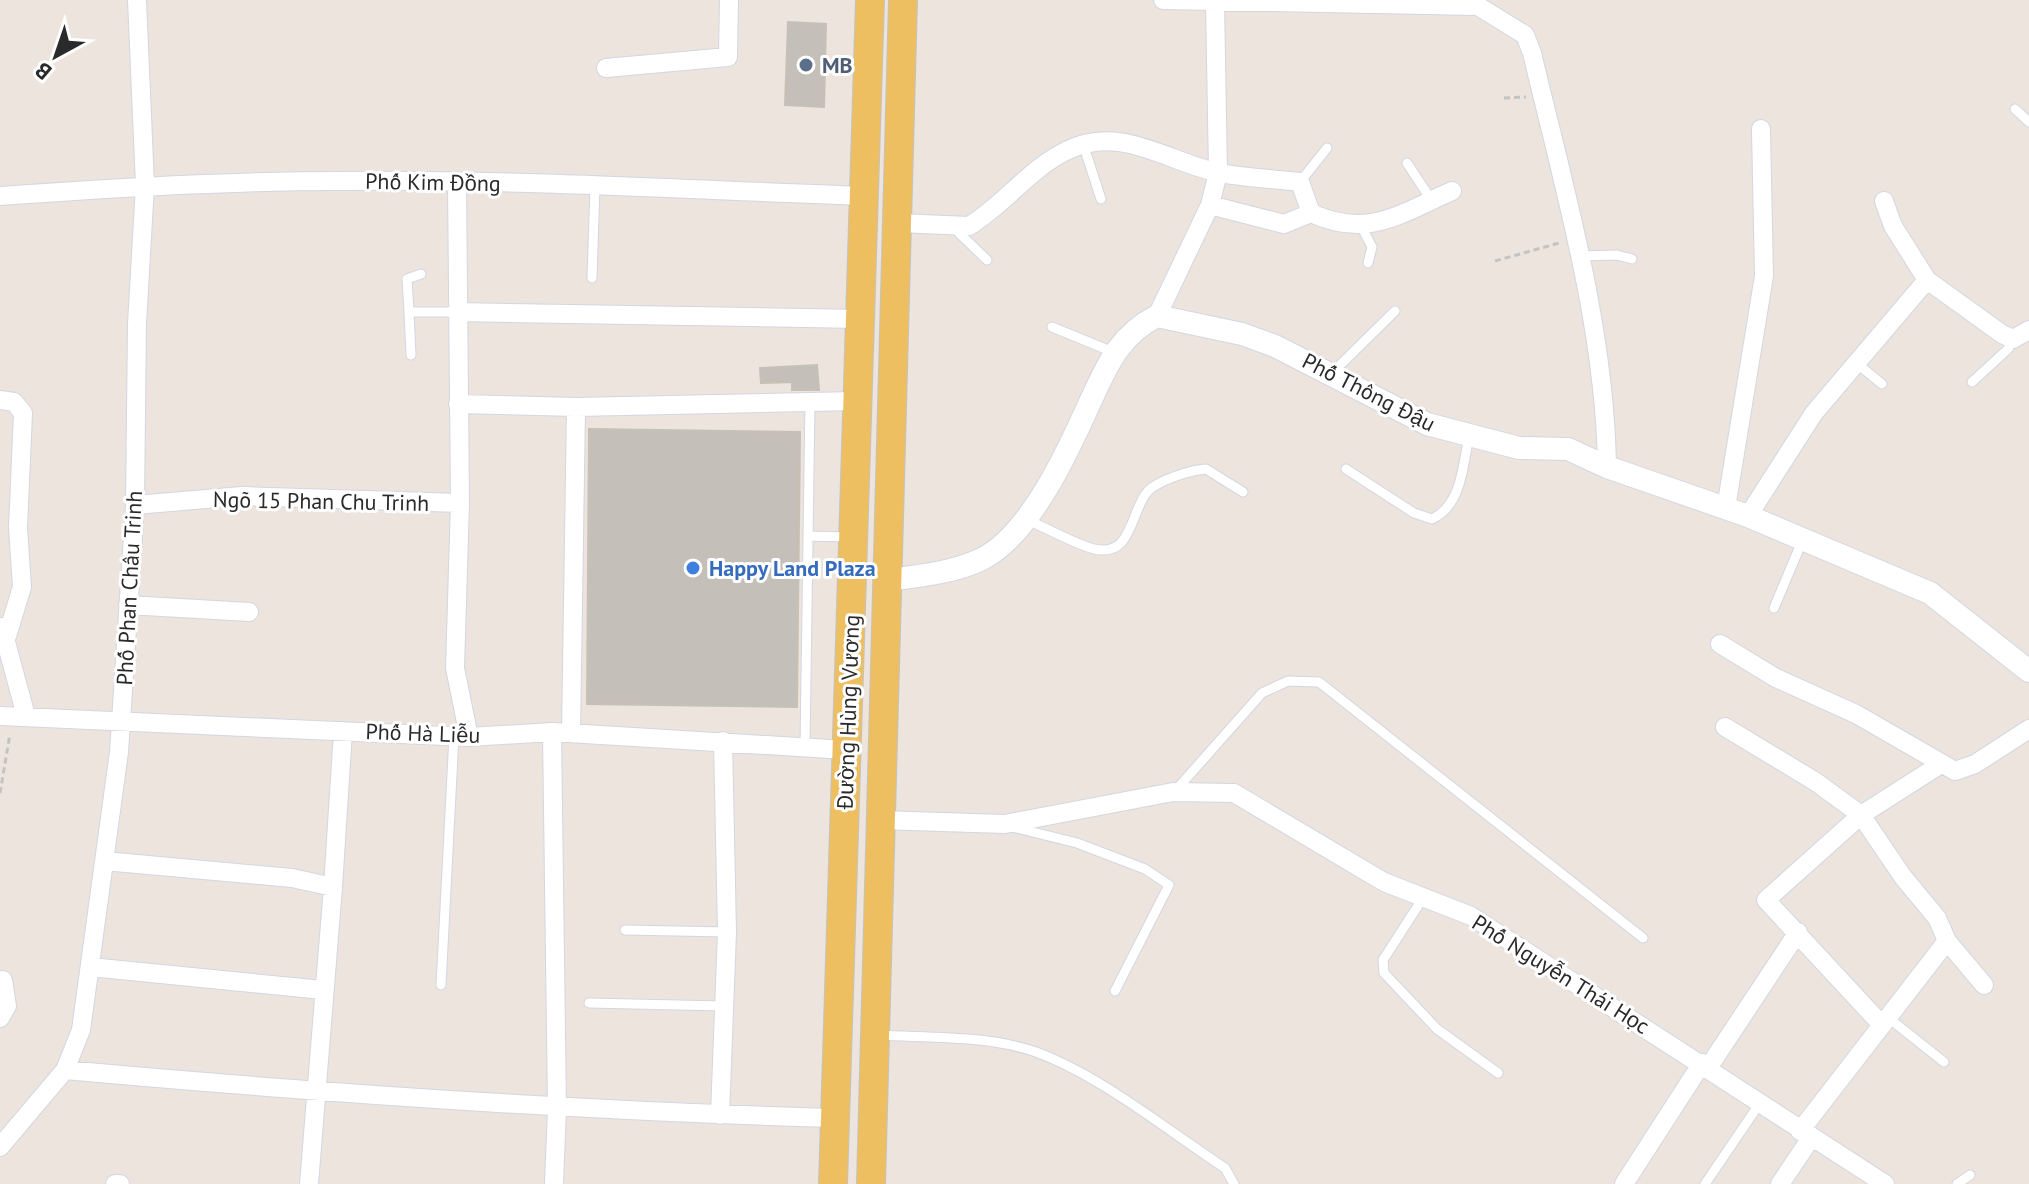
<svg xmlns="http://www.w3.org/2000/svg" width="2029" height="1184" font-family="'PT Sans',sans-serif">
<rect width="100%" height="100%" fill="#ece4dd"/>
<path fill="#c4bfb8" stroke="#c7c0b7" stroke-width="2" d="M788,22L826,24L824,107L785,105Z
M817,365L819,390H792V382L761,383L760,368Z
M589,429L800,432L797,707L587,704Z"/>
<g fill="none" stroke-linecap="round" stroke-linejoin="round">
<g stroke="#d2d7e3" stroke-width="11">
<path id="service" d="M2015,109L2029,122
M1083,144L1101,199
M1407,163L1432,201
M1300,182L1327,148
M1361,226L1372,247L1368,263
M956,230L987,260
M1579,256L1617,255L1632,259
M421,274L407,279L409,312H456
M592,278L595,186
M409,312L411,355
M1052,327L1113,352
M1854,361L1882,384
M1331,374L1395,311
M1972,382L2008,349L2013,339
M1346,469L1414,513L1432,519C1462,505 1463,465 1469,436
M1025,519C1047,528 1072,543 1094,549C1133,558 1130,511 1148,491C1159,480 1191,470 1206,469L1243,492
M808,536L849,537
M1774,608L1803,539
M805,747L810,401
M1176,790L1262,693L1288,681L1319,682L1643,938
M1008,826L1077,843L1145,869L1169,885L1115,991
M1423,898L1383,960L1384,973L1437,1029L1498,1073
M625,930L727,932
M441,985L454,736
M589,1003L723,1006
M1886,1016L1944,1062
M877,1035C928,1038 987,1035 1036,1052C1101,1076 1167,1130 1225,1168L1234,1184
M1705,1184L1760,1103
M1957,1184L1970,1175"/>
</g>
<g stroke="#d2d7e3" stroke-width="20">
<path id="minor" d="M1163,0L1478,6
M1478,6L1525,35L1532,53C1564,188 1605,327 1607,467
M606,68L728,57L729,0
M457,181L460,503L455,668L469,737
M0,196C113,188 226,181 339,181C514,179 690,190 865,196
M1884,201L1893,226L1927,280L2002,334L2013,339L2029,330
M1210,205L1284,224L1311,213
M898,223L969,226C1004,205 1029,169 1066,151C1120,123 1169,163 1220,173C1246,178 1274,179 1300,182L1311,213C1367,239 1400,214 1452,191
M456,312L861,319
M1157,316L1210,205L1218,173L1215,1
M0,400L14,402L23,413L18,528L22,587L7,636
M458,404L576,407L858,401
M135,505L242,496L460,503
M1726,508L1764,276L1761,129
M1748,516L1814,413L1927,280
M128,605L249,612
M2,627L26,716
M1720,644L1776,678L1856,714L1955,771L1975,764L2029,729
M0,716L469,737L552,732L846,750
M1725,727L1816,782L1861,815L1903,877L1937,918L1947,941L1984,985
M552,732L557,1108L554,1184
M571,733L576,407
M879,820L1005,824L1173,792L1234,793L1384,882L1471,916L1885,1184
M104,861L292,878L333,887L309,1184
M333,887L343,731
M90,967L323,990
M0,1018L7,1006L3,980
M1881,1024L1766,900L1861,815L1941,764
M1708,1068L1798,932
M65,1070C321,1093 578,1111 835,1118
M720,1115L727,932L723,741
M1800,1131L1947,941
M0,1147L65,1070L81,1030L119,752L135,505L137,324L145,185L137,0
M115,1184H120
M1624,1184L1702,1063
M1780,1184L1811,1138"/>
</g>
<g stroke="#d2d7e3" stroke-width="24">
<path id="tertiary" d="M887,580C919,576 953,573 982,559C1031,534 1069,449 1091,400C1108,363 1120,335 1157,316L1242,334L1275,346L1427,424L1519,448L1568,449L1607,467L1748,516L1930,593L2029,671"/>
</g>
<g stroke="#c3c3c3" stroke-width="30">
<path id="primary" d="M833,1184L870,0
M871,1184L903,0"/>
</g>
<path stroke="#c3c3c3" stroke-width="3" stroke-dasharray="6 4" stroke-linecap="butt" d="M1504,98L1526,97
M1495,261L1559,243
M0,793L10,734"/>
<use href="#service" stroke="#fff" stroke-width="9"/>
<use href="#minor" stroke="#fff" stroke-width="18"/>
<use href="#tertiary" stroke="#fff" stroke-width="22"/>
<use href="#primary" stroke="#edbf61" stroke-width="28"/>
</g>
<circle fill="#5c6f8a" stroke="#fff" stroke-width="3" cx="806" cy="65" r="8"/>
<circle fill="#3f7fe0" stroke="#fff" stroke-width="3" cx="693" cy="568" r="8"/>
<g text-anchor="middle" dominant-baseline="central" stroke-width="6" stroke-linejoin="round" paint-order="stroke">
<g font-size="22" font-weight="bold" fill="#4e5e75" stroke="#fff" text-anchor="start">
<text x="822" y="65">MB</text>
</g>
<g font-size="22" fill="#2a2a2a" stroke="#fff">
<text transform="translate(433 182) rotate(1)">Phố Kim Đồng</text>
<text transform="translate(1369 392) rotate(27)">Phố Thông Đậu</text>
<text transform="translate(321 501) rotate(1)">Ngõ 15 Phan Chu Trinh</text>
<text transform="translate(129 588) rotate(-87)">Phố Phan Châu Trinh</text>
<text transform="translate(848 712) rotate(-88)">Đường Hùng Vương</text>
<text transform="translate(423 733) rotate(2)">Phố Hà Liễu</text>
<text transform="translate(1561 974) rotate(32)">Phố Nguyễn Thái Học</text>
</g>
<g font-size="22" font-weight="bold" fill="#366cbe" stroke="#fff" text-anchor="start">
<text x="709" y="568">Happy Land Plaza</text>
</g>
</g>
<g transform="translate(56 56) rotate(220)" stroke="#ffffff" stroke-width="6" paint-order="stroke">
<path d="M0-6L14 30L0 20L-14 30Z" fill="#2a2a2a"/>
<text y="-12" font-size="22" font-weight="bold" text-anchor="middle" fill="#2a2a2a">B</text>
</g>
</svg>
